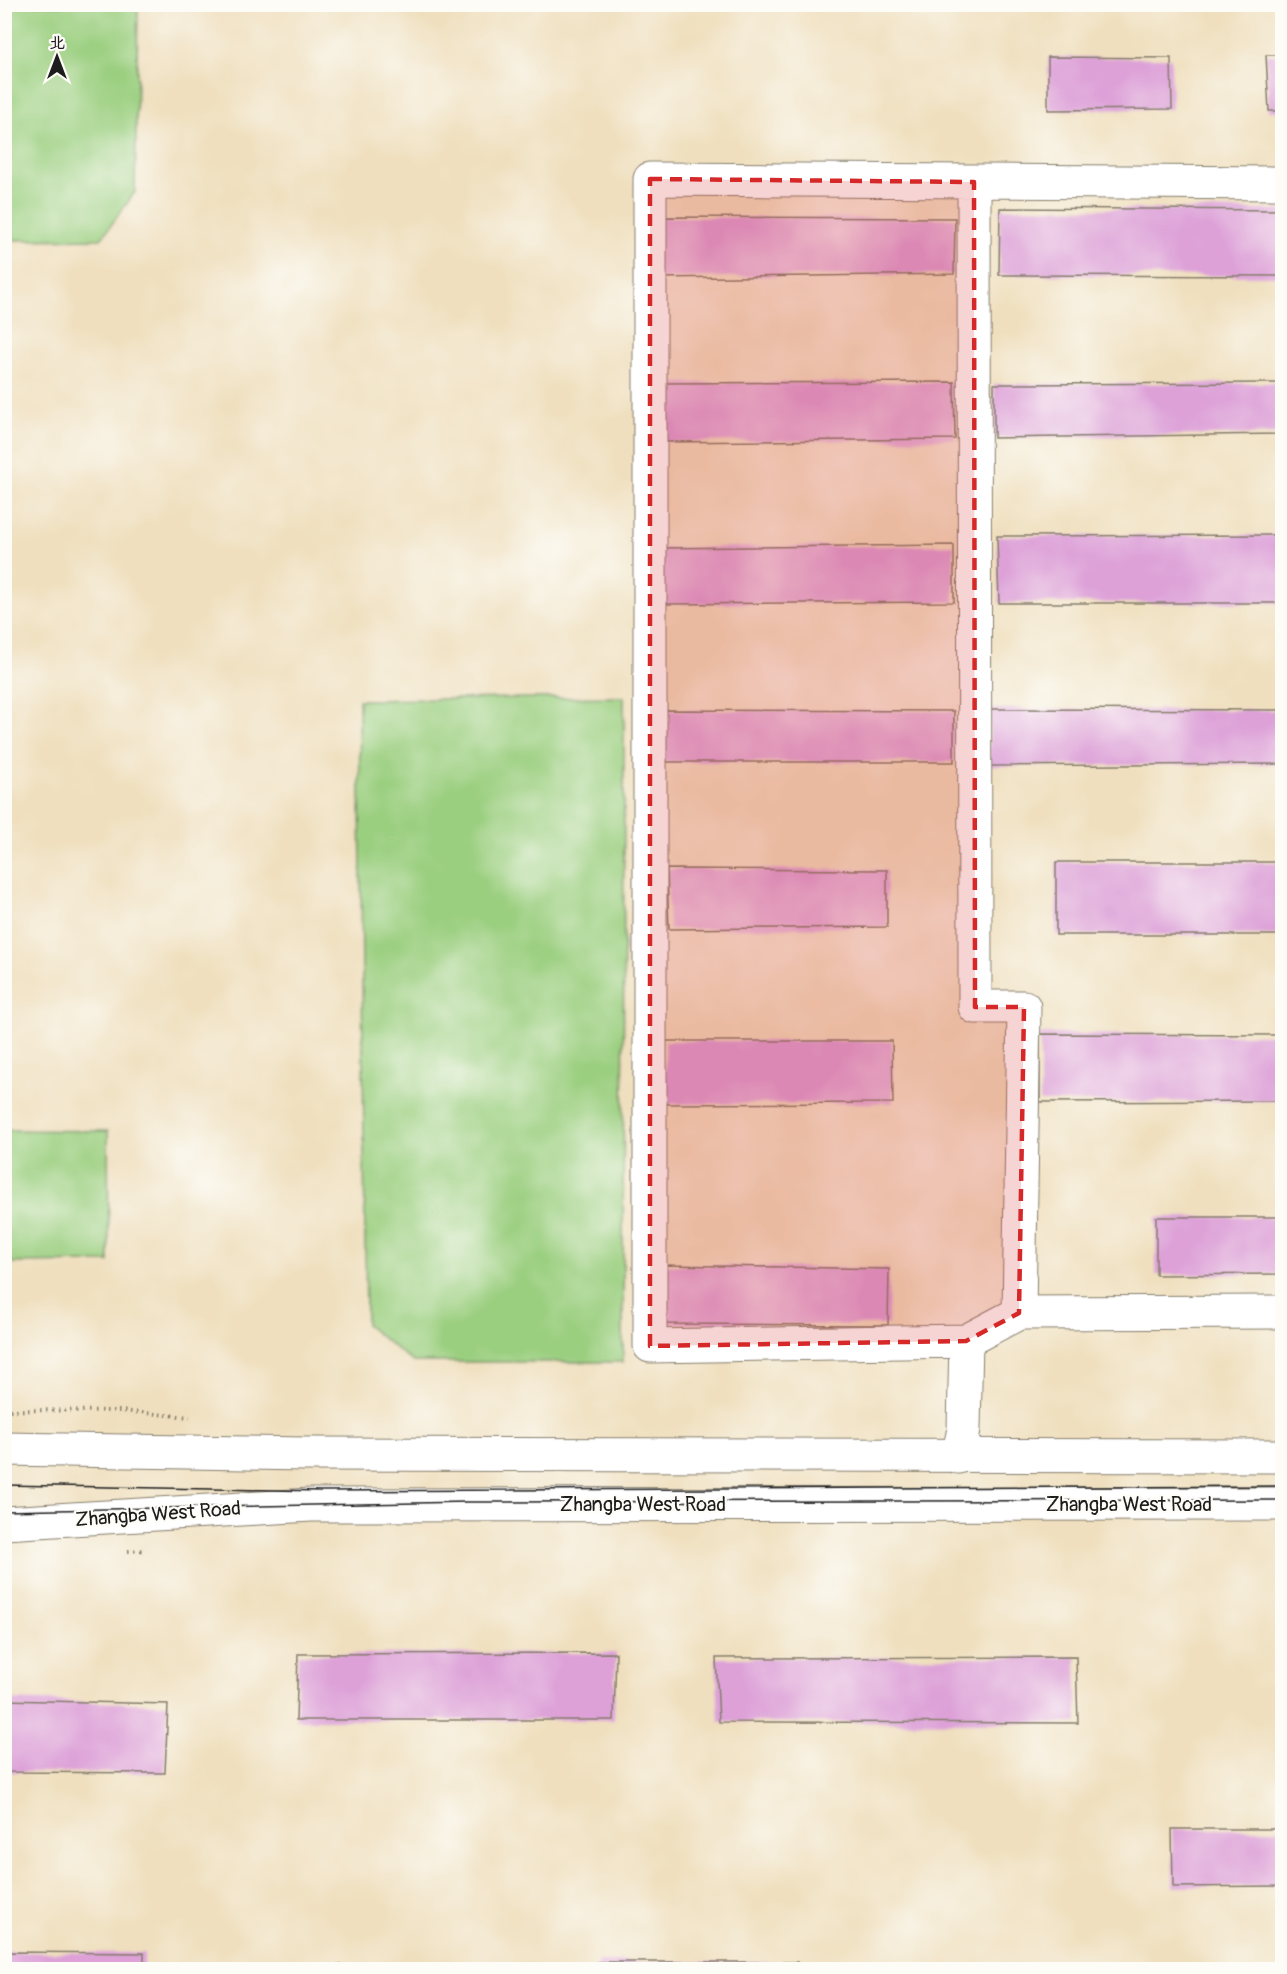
<svg xmlns="http://www.w3.org/2000/svg" width="1287" height="1974" font-family="Pangolin,'LXGW WenKai TC',sans-serif">
<rect width="100%" height="100%" fill="#fdfcf7"/>
<filter id="ink" filterUnits="userSpaceOnUse"><feTurbulence type="fractalNoise" baseFrequency=".0167" numOctaves="2"/><feDisplacementMap in="SourceGraphic" scale="12" xChannelSelector="R" yChannelSelector="G"/><feConvolveMatrix kernelMatrix="1 2 1 2 8 2 1 2 1" color-interpolation-filters="sRGB"/></filter>
<filter id="wash" filterUnits="userSpaceOnUse"><feTurbulence type="fractalNoise" baseFrequency=".008" numOctaves="4" result="noise"/><feDisplacementMap in="SourceGraphic" scale="24" xChannelSelector="R" yChannelSelector="G"/><feGaussianBlur stdDeviation="1.35" result="paint"/><feColorMatrix in="noise" values="0 0 0 0 0 0 0 0 0 0 0 0 0 0 0 0 0 1.4 0 .05"/><feComposite in="paint" operator="in"/></filter>
<g filter="url(#wash)">
<rect width="100%" height="100%" fill="#efdfbe"/>
<path fill="#9bcf80" stroke="#5c764e" stroke-width="1.5" d="M4,5H138L135,192L101,239L5,240Z
M624,697L623,1362H413L366,1325L359,700Z
M5,1130L108,1131L109,1262L5,1263Z"/>
<g id="blocks">
<path fill="#dda1d8" d="M1266,55H1282V111H1269Z
M1048,57L1171,58L1172,109L1048,110Z
M1000,208L1282,210V276L999,275Z
M658,217L955,218L954,274L656,278Z
M954,382L955,439L661,442L660,383Z
M1282,383V434L994,438V384Z
M1282,535V603H999L997,536Z
M954,545V602L660,604V548Z
M990,709L1282,710V764L989,766Z
M661,710L954,711V762H662Z
M1056,862H1282V935H1056Z
M667,869L887,870V927L669,929Z
M1040,1034L1282,1035V1101L1040,1102Z
M665,1041H892L893,1103L664,1104Z
M1156,1217H1282V1274L1156,1275Z
M666,1265L889,1269L888,1325L663,1324Z
M616,1653L614,1720H296L298,1654Z
M1076,1657L1078,1723L719,1722L716,1658Z
M4,1700L168,1704L165,1773L4,1772Z
M1172,1829H1282V1886L1173,1887Z
M4,1952L144,1953V1970H4Z
M598,1962H797V1970H598Z
M284,1965H514V1970H284Z"/>
</g>
</g>
<g filter="url(#ink)">
<use href="#blocks" fill-opacity="0" stroke="#867e6d" stroke-width="1.5"/>
<g fill="none" stroke-linecap="round" stroke-linejoin="round">
<g stroke="#867e6d" stroke-width="35">
<path id="street" d="M1019,1313L1282,1312
M966,1341L650,1346V179L1282,183
M958,1457L964,1429L966,1341L1019,1313L1024,1007H975L974,182"/>
</g>
<g stroke="#867e6d" stroke-width="35">
<path id="secondary" d="M4,1449L306,1454L1282,1456
M4,1523L311,1505L1282,1504"/>
</g>
<path stroke="#867e6d" stroke-width="4" stroke-dasharray="1.5 4.5" stroke-linecap="butt" d="M4,1410L121,1411L190,1417
M128,1551L145,1550"/>
<use href="#street" stroke="#fff" stroke-width="33"/>
<use href="#secondary" stroke="#fff" stroke-width="33"/>
<path stroke="#1c1c1c" stroke-width="1.5" d="M4,1485L322,1491L1282,1486
M4,1511L467,1502L1282,1500"/>
</g>
</g>
<path fill="#d62828" fill-opacity="0.2" stroke="#d62828" stroke-width="4.5" stroke-dasharray="12 8" stroke-linejoin="round" d="M650,179L974,182L975,1007H1024L1019,1313L966,1341L650,1346Z"/>
<g text-anchor="middle" dominant-baseline="central" stroke-width="4.5" stroke-linejoin="round" paint-order="stroke">
<g font-size="20" fill="#1c1c1c" stroke="#fdfcf7">
<text x="643" y="1504">Zhangba West Road</text>
<text x="1129" y="1504">Zhangba West Road</text>
<text transform="translate(158 1514) rotate(-4)">Zhangba West Road</text>
</g>
</g>
<rect width="1287" height="1974" fill="none" stroke="#fdfcf7" stroke-width="24"/>
<g transform="translate(57 57)" stroke="#fdfcf7" stroke-width="4.5" paint-order="stroke">
<path d="M0-4.5L10 22L0 15L-10 22Z" fill="#1c1c1c"/>
<text y="-9" font-size="16" font-weight="bold" text-anchor="middle" fill="#1c1c1c">北</text>
</g>
</svg>
